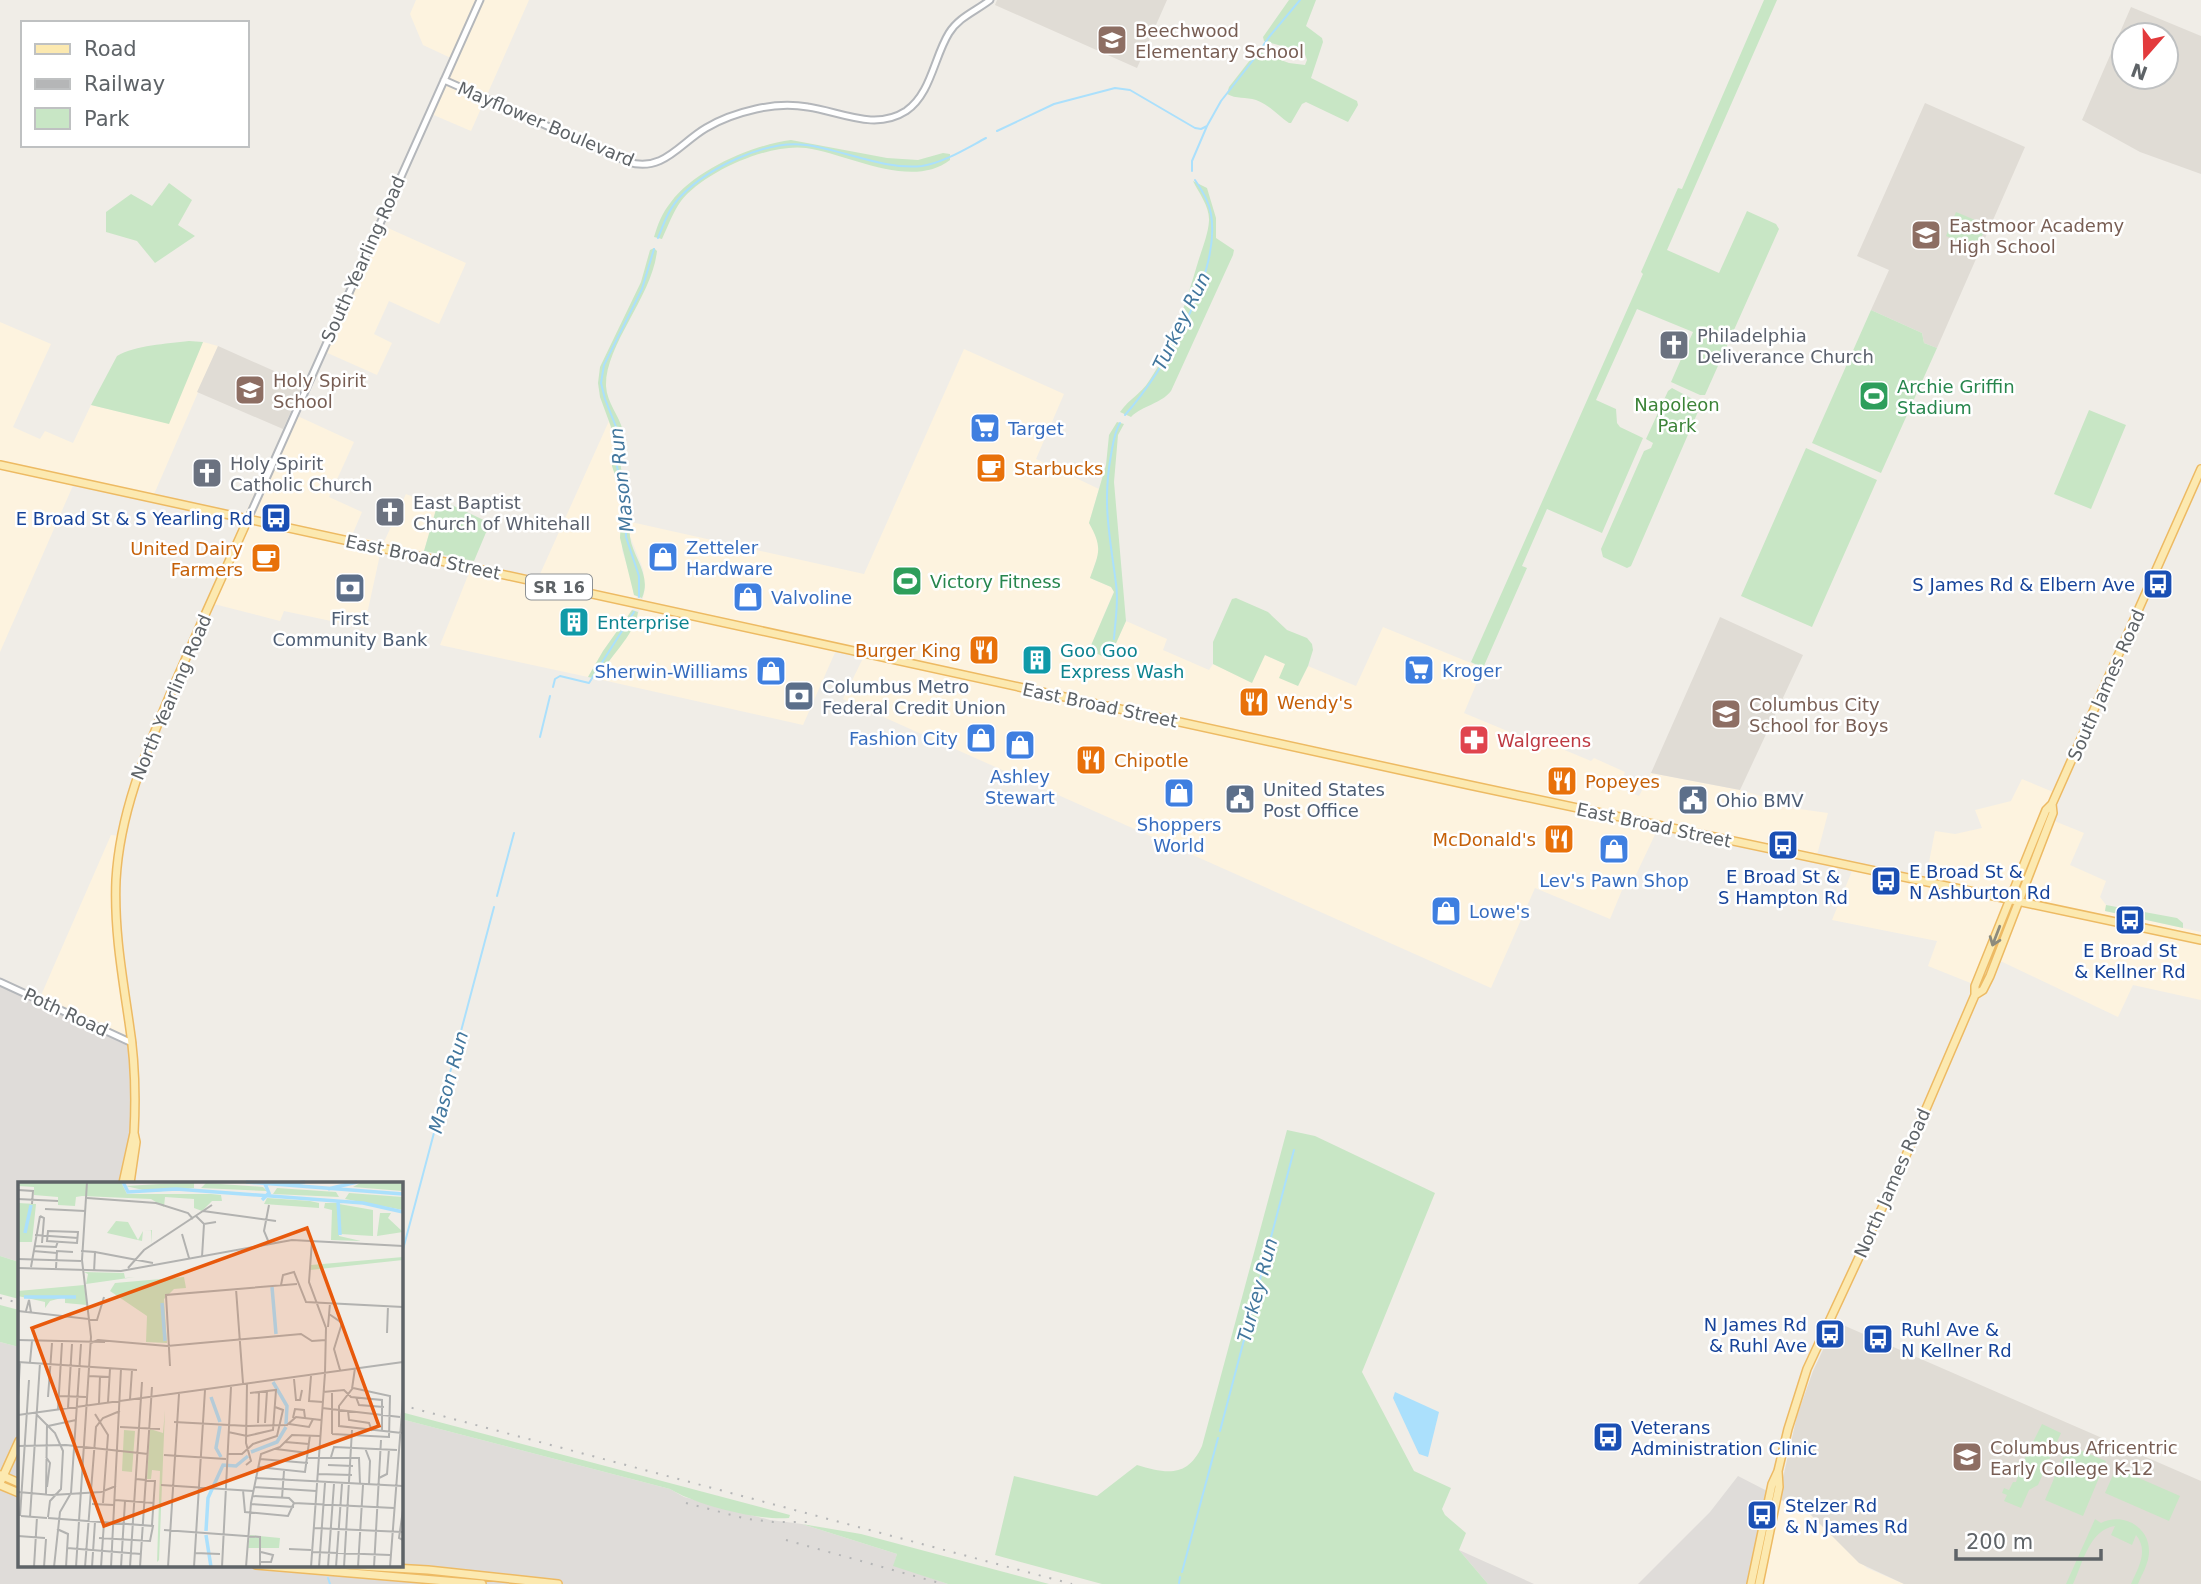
<svg xmlns="http://www.w3.org/2000/svg" width="2201" height="1584" font-family="'DejaVu Sans',sans-serif">
<rect width="100%" height="100%" fill="#f0ede7"/>
<path fill="#fdf3df" d="M416,0H529L471,131L429,113L453,59L423,45L410,14Z
M379,224L466,263L439,324L389,301L374,334L392,343L377,375L323,351Z
M0,322L51,344L13,427L40,439L45,431L73,443L91,405L168,423L203,342L218,346L152,499L75,481L0,652Z
M964,349L1064,394L1036,459L1099,489L1089,523L1098,539L1100,550L1090,578L1111,587L1114,591L1089,651L1109,659L1126,621L1167,639L1163,650L1209,670L1213,664L1251,682L1265,655L1285,664L1298,686L1308,666L1356,686L1383,627L1483,668L1464,713L1553,750L1555,746L1591,761L1594,758L1625,772L1619,787L1639,796L1651,773L1740,790L1785,803V807L1828,813L1816,859L1659,826L1634,879L1627,878L1610,919L1535,888L1491,988L843,699L865,654L837,648L803,725L598,679L637,618L644,594L645,587L643,569L630,536L631,522L864,574Z
M291,413L354,442L329,497L362,512L353,533L356,537L384,542L406,494L437,507L422,558L381,550L364,628L284,611L280,621L210,603L244,527V512L247,509Z
M609,421L615,446L612,466L622,496V550L632,582L634,595L637,597L632,610L603,651L588,677L440,645L471,568L536,583Z
M2022,779L2058,794L2047,818L2084,833L2070,865L2106,881L2100,897L2106,905L2105,911L2201,932V1000L2133,985L2118,1017L1992,957L1978,986L1928,966L1937,941L1832,920L1854,866L1925,883L1935,831L1955,834L1982,828L1975,810L2011,801Z
M111,835L121,836L116,919L131,1041L39,1000Z
M1773,1494L1781,1500L1802,1507L1867,1568L1904,1584H1755Z"/>
<path fill="#dfdcd9" d="M0,982L131,1041L136,1084L127,1183H19V1262L0,1256Z
M0,1342L19,1347V1565H401V1419L670,1489L684,1497L770,1520L802,1524L897,1554L894,1565L948,1584H0Z
M1738,1476L1773,1494L1755,1584H1638L1710,1512Z
M1459,1550L1534,1584H1488Z"/>
<path fill="#e0dcd5" fill-rule="evenodd" d="M997,0H1167L1137,68L995,5Z
M2131,7L2201,36V174L2140,152L2082,120ZM2124,35H2166V77H2124Z
M1925,103L2025,147L1937,348L1924,343L1922,333L1871,310L1889,270L1857,256Z
M218,346L301,383L302,387L283,429L197,392Z
M1720,617L1803,655L1740,790L1651,773Z
M1836,1322L2201,1481V1584H1904L1859,1563L1811,1515L1797,1504L1781,1500L1779,1495L1797,1416L1813,1371Z"/>
<path fill="#c8e6c5" d="M1289,0H1316L1306,26L1322,38L1323,42L1311,78L1357,101L1358,105L1348,122L1306,102L1302,104L1291,123H1289C1277,115 1270,105 1256,100C1246,97 1236,99 1227,94L1229,87L1257,51L1289,63L1305,65L1307,60L1304,52L1264,41L1263,37Z
M1764,0H1777L1667,250L1719,273L1747,211L1776,224L1779,229L1705,395H1700L1671,382L1693,332L1637,309L1596,400L1616,409L1617,423L1620,427L1643,438L1602,533L1547,509L1522,566L1527,568L1483,668L1471,662L1643,274L1641,272L1678,188L1682,189Z
M791,140L887,158L918,160L943,153L950,154V160C911,190 849,154 806,148C769,143 704,172 681,201C673,212 668,226 662,239L654,237C658,224 662,213 671,202C695,170 752,145 791,140Z
M1193,181L1207,188L1216,218V238L1234,250L1233,255L1171,391C1161,404 1143,405 1131,417L1120,412C1130,398 1141,394 1149,381C1173,346 1186,302 1198,262C1202,249 1208,235 1209,221C1210,207 1199,193 1193,181Z
M169,183L192,200L178,225L195,236L155,263L137,241L106,232V212L131,194L152,206Z
M1956,212L1987,225L1976,249L1946,236Z
M654,248L657,251C652,297 605,345 606,386C607,403 619,415 623,431C626,444 620,456 621,468C622,479 629,488 631,499C632,512 629,524 630,537C633,558 652,575 642,598L634,595L620,538L622,496L612,466L615,446L614,435L600,397L598,383L600,367L641,282L650,250Z
M1871,310L1922,333L1924,343L1937,348L1881,473L1812,443Z
M189,341L203,342L169,424L91,405L117,356C136,345 166,344 189,341Z
M1672,388L1700,403V407L1631,566L1627,568L1603,557L1601,549L1644,451L1651,448L1653,443L1646,439L1668,391Z
M2089,410L2126,425L2091,509L2054,494Z
M1117,422L1124,424L1118,435L1114,482L1126,621L1109,659L1089,650L1114,592L1111,587L1090,578C1099,553 1103,548 1089,523L1106,465L1109,435Z
M1806,448L1877,480L1812,627L1741,596Z
M439,499L490,523L474,561L424,551Z
M1236,598L1268,612L1287,630L1307,638L1312,644L1313,650L1308,666L1298,686L1279,678L1285,664L1265,655L1252,683L1213,664V642L1232,599Z
M632,610L638,612C634,637 608,657 598,679L588,677L603,651Z
M2106,905L2177,918L2183,923V928L2105,911Z
M1287,1130L1315,1136L1435,1193L1362,1372L1414,1471L1451,1488L1442,1509L1445,1515L1466,1533L1459,1550L1488,1584H1102L995,1555L1014,1476L1097,1496L1137,1465C1165,1473 1187,1479 1202,1446Z
M0,1256L19,1262V1299L0,1294Z
M0,1305L19,1310V1347L0,1342Z
M401,1412L790,1515L789,1518C759,1521 696,1505 670,1489L401,1419Z
M2042,1424L2061,1433L2038,1485L2029,1490L2021,1508L2004,1501L2007,1495L2002,1493L2004,1488L2009,1490L2013,1482H2016L2020,1469L2016,1466L2017,1462L2022,1464Z
M2068,1445L2106,1461L2083,1516L2045,1500Z
M2116,1468L2180,1496L2169,1521L2105,1493Z
M2095,1519L2101,1523C2123,1512 2150,1527 2149,1552C2149,1563 2142,1574 2138,1584H2131C2138,1568 2149,1551 2136,1535L2132,1545L2111,1535L2115,1526C2089,1530 2083,1563 2073,1584H2066Z
M802,1524L861,1534L1049,1584H948L893,1566L897,1554Z"/>
<path fill="#abe0fc" d="M1395,1392L1439,1412L1428,1457L1419,1454L1393,1398Z"/>
<g fill="none" stroke-linecap="round" stroke-linejoin="round">
<path stroke="#abe0fc" stroke-width="2" d="M997,131L1054,104L1115,88L1130,90L1195,128L1201,129L1207,126L1221,101L1254,59L1269,37L1300,0
M1192,171V161L1207,126
M658,238C664,223 669,208 681,196C708,168 767,139 806,145C844,150 883,170 922,166C943,163 967,148 986,138
M1125,415C1164,371 1221,274 1211,214C1209,201 1202,190 1195,180
M639,597V576L626,537L625,492L617,467L620,437L605,399L601,383L604,365L642,289L654,249
M1114,639C1115,621 1119,602 1116,584C1110,536 1102,504 1111,455C1113,444 1114,433 1120,423
M553,687L555,679L560,676L589,683L634,612
M540,737L550,696
M497,896L514,833
M401,1257L494,907
M1220,1431L1294,1150
M1182,1572L1218,1438
M328,1578L330,1584
M1179,1583L1180,1577"/>
<g stroke="#b4b7bb" stroke-width="9">
<path id="minor" d="M444,80L628,162C663,173 680,143 706,128C721,119 738,113 756,109C773,105 791,104 808,107C841,112 875,131 906,111C931,94 934,57 949,33C959,17 976,11 990,0
M248,519L480,0
M0,982L132,1043"/>
</g>
<g stroke="#edba63" stroke-width="10">
<path id="major" d="M0,465L1469,785L2201,940
M1975,995V986L2039,827L2046,810L2052,804
M123,1183L134,1133
M130,1183L136,1142L134,1133C136,1096 135,1059 129,1022C122,974 114,929 116,880C120,809 148,747 175,683C199,628 223,574 248,519
M1,1475L19,1483
M0,1483L19,1441
M0,1485L19,1493
M256,1565L482,1584
M342,1565L428,1570L558,1584
M1751,1584L1772,1484L1778,1471L1788,1429L1807,1369L1901,1167L1975,995L1983,990L1990,976L2053,813L2052,804L2201,469
M1759,1584L1779,1487L1778,1471"/>
</g>
<use href="#minor" stroke="#fff" stroke-width="5"/>
<use href="#major" stroke="#fce9b0" stroke-width="7"/>
<path stroke="#b5b6b7" stroke-width="2" stroke-dasharray="2 9" stroke-linecap="butt" d="M0,1298L19,1303
M401,1405L1072,1584
M686,1503L747,1519L773,1522H812
M786,1540L943,1584"/>
</g>
<defs><path id="oneway-shaft" d="M-6 0H5M1.5-3L5.5 0L1.5 3" fill="none" stroke-width="1.6" stroke-linecap="round" stroke-linejoin="round" transform="scale(1.75)"/></defs>
<use stroke="#8d8b7d" href="#oneway-shaft" transform="translate(1996 936) rotate(111)"/>
<defs>
<g id="school-square" transform="scale(1.575)"><rect x="-9" y="-9" width="18" height="18" rx="4" fill="#8d6e63" stroke="#fff"/><path d="M0-5L7-2L0 1L-7-2ZM-4 1L0 2.5L4 1V4Q0 6-4 4Z" fill="#fff"/></g>
<g id="church-square" transform="scale(1.575)"><rect x="-9" y="-9" width="18" height="18" rx="4" fill="#6b7280" stroke="#fff"/><path d="M-1.2-6h2.4v3.5h3.3v2.4h-3.3V6h-2.4V-.1h-3.3v-2.4h3.3Z" fill="#fff"/></g>
<g id="stadium-square" transform="scale(1.575)"><rect x="-9" y="-9" width="18" height="18" rx="4" fill="#2e9e5b" stroke="#fff"/><path d="M0-5a6.5 5 0 1 0 0 10a6.5 5 0 1 0 0-10ZM-3.5-1.8h7v3.6h-7Z" fill="#fff"/></g>
<g id="supermarket-square" transform="scale(1.575)"><rect x="-9" y="-9" width="18" height="18" rx="4" fill="#3f7fe0" stroke="#fff"/><path d="M-6-5.5h2.5l.6 2H6L4.5 2H-2.5L-4.4-4H-6ZM-1.5 3.2a1.3 1.3 0 1 0 .1 0ZM3 3.2a1.3 1.3 0 1 0 .1 0Z" fill="#fff"/></g>
<g id="cafe-square" transform="scale(1.575)"><rect x="-9" y="-9" width="18" height="18" rx="4" fill="#e8710a" stroke="#fff"/><path d="M-5.5-4.5H6V0H3Q3 3.5 0 3.5H-2.5Q-5.5 3.5-5.5 0ZM3-3.2v2h1.7v-2ZM-6 4.5H4V6H-6Z" fill="#fff"/></g>
<g id="bus-square" transform="scale(1.575)"><rect x="-9" y="-9" width="18" height="18" rx="4" fill="#1a4fb4" stroke="#fff"/><path d="M-5-6H5V4H4V6H2V4H-2V6H-4V4H-5ZM-3.5-4V0h7V-4ZM-3.5 1.2v1.5H-2V1.2ZM2 1.2v1.5H3.5V1.2Z" fill="#fff"/></g>
<g id="shop-square" transform="scale(1.575)"><rect x="-9" y="-9" width="18" height="18" rx="4" fill="#3f7fe0" stroke="#fff"/><path d="M-5-2.5h2.3a2.7 3.5 0 0 1 5.4 0H5L5.5 6h-11ZM-1.5-2.5h3a1.5 2.3 0 0 0-3 0Z" fill="#fff"/></g>
<g id="bank-square" transform="scale(1.575)"><rect x="-9" y="-9" width="18" height="18" rx="4" fill="#5c6f8a" stroke="#fff"/><path d="M-6-4H6V4H-6ZM0-2.3a2.3 2.3 0 1 0 0 4.6a2.3 2.3 0 1 0 0-4.6Z" fill="#fff"/></g>
<g id="building-square" transform="scale(1.575)"><rect x="-9" y="-9" width="18" height="18" rx="4" fill="#0f9aa8" stroke="#fff"/><path d="M-4-6H4V6H1V3H-1V6H-4ZM-2.5-4.3h1.7v1.8h-1.7ZM.8-4.3h1.7v1.8H.8ZM-2.5-1h1.7V.8h-1.7ZM.8-1h1.7V.8H.8Z" fill="#fff"/></g>
<g id="restaurant-square" transform="scale(1.575)"><rect x="-9" y="-9" width="18" height="18" rx="4" fill="#e8710a" stroke="#fff"/><path d="M-5-6h1v4h1v-4h1v4h1v-4h1v5L-1.5 .5V6h-2V.5L-5-1ZM5-6V6H3V1.5H1.5Q1.5-4 5-6Z" fill="#fff"/></g>
<g id="pharmacy-square" transform="scale(1.575)"><rect x="-9" y="-9" width="18" height="18" rx="4" fill="#e0444e" stroke="#fff"/><path d="M-2-6h4v4h4v4h-4v4h-4v-4h-4v-4h4Z" fill="#fff"/></g>
<g id="civic-square" transform="scale(1.575)"><rect x="-9" y="-9" width="18" height="18" rx="4" fill="#5c6f8a" stroke="#fff"/><path d="M-.6-6.5H3V-4.5H.6V-3L4-1V1h2V6H-6V1h2V-1L-.6-3ZM-1.2 2.5V6h2.4V2.5Z" fill="#fff"/></g>
</defs>
<g fill-rule="evenodd">
<use href="#school-square" x="1112" y="40"/>
<use href="#school-square" x="1926" y="235"/>
<use href="#church-square" x="1674" y="345"/>
<use href="#school-square" x="250" y="390"/>
<use href="#stadium-square" x="1874" y="396"/>
<use href="#supermarket-square" x="985" y="428"/>
<use href="#cafe-square" x="991" y="468"/>
<use href="#church-square" x="207" y="473"/>
<use href="#church-square" x="390" y="512"/>
<use href="#bus-square" x="276" y="518"/>
<use href="#shop-square" x="663" y="557"/>
<use href="#cafe-square" x="266" y="558"/>
<use href="#stadium-square" x="907" y="581"/>
<use href="#bus-square" x="2158" y="584"/>
<use href="#bank-square" x="350" y="588"/>
<use href="#shop-square" x="748" y="597"/>
<use href="#building-square" x="574" y="622"/>
<use href="#restaurant-square" x="984" y="650"/>
<use href="#building-square" x="1037" y="660"/>
<use href="#supermarket-square" x="1419" y="670"/>
<use href="#shop-square" x="771" y="671"/>
<use href="#bank-square" x="799" y="696"/>
<use href="#restaurant-square" x="1254" y="702"/>
<use href="#school-square" x="1726" y="714"/>
<use href="#shop-square" x="981" y="738"/>
<use href="#pharmacy-square" x="1474" y="740"/>
<use href="#shop-square" x="1020" y="745"/>
<use href="#restaurant-square" x="1091" y="760"/>
<use href="#restaurant-square" x="1562" y="781"/>
<use href="#shop-square" x="1179" y="793"/>
<use href="#civic-square" x="1240" y="799"/>
<use href="#civic-square" x="1693" y="800"/>
<use href="#restaurant-square" x="1559" y="839"/>
<use href="#bus-square" x="1783" y="845"/>
<use href="#shop-square" x="1614" y="849"/>
<use href="#bus-square" x="1886" y="881"/>
<use href="#shop-square" x="1446" y="911"/>
<use href="#bus-square" x="2130" y="920"/>
<use href="#bus-square" x="1830" y="1334"/>
<use href="#bus-square" x="1878" y="1339"/>
<use href="#bus-square" x="1608" y="1437"/>
<use href="#school-square" x="1967" y="1457"/>
<use href="#bus-square" x="1762" y="1515"/>
</g>
<g text-anchor="middle" dominant-baseline="central" stroke-width="5" stroke-linejoin="round" paint-order="stroke">
<rect fill="#fff" stroke="#8e9295" stroke-width="2" x="526" y="574.5" width="66" height="25" rx="5"/>
<g font-size="16" font-weight="bold" fill="#5e6367">
<text x="559" y="587">SR 16</text>
</g>
<g font-size="18" fill="#785e54" stroke="#fff" text-anchor="start">
<text x="1135" y="30">Beechwood<tspan x="1135" dy="21">Elementary School</tspan></text>
<text x="1949" y="225">Eastmoor Academy<tspan x="1949" dy="21">High School</tspan></text>
<text x="273" y="380">Holy Spirit<tspan x="273" dy="21">School</tspan></text>
<text x="1749" y="704">Columbus City<tspan x="1749" dy="21">School for Boys</tspan></text>
<text x="1990" y="1447">Columbus Africentric<tspan x="1990" dy="21">Early College K-12</tspan></text>
</g>
<g font-size="18" fill="#5e6367" stroke="#fff">
<text transform="translate(546 124) rotate(23)">Mayflower Boulevard</text>
<text transform="translate(363 259) rotate(-66)">South Yearling Road</text>
<text transform="translate(423 557) rotate(12)">East Broad Street</text>
<text transform="translate(2106 685) rotate(-66)">South James Road</text>
<text transform="translate(171 697) rotate(-67)">North Yearling Road</text>
<text transform="translate(1100 705) rotate(12)">East Broad Street</text>
<text transform="translate(1654 825) rotate(12)">East Broad Street</text>
<text transform="translate(66 1012) rotate(25)">Poth Road</text>
<text transform="translate(1892 1183) rotate(-66)">North James Road</text>
</g>
<g font-size="18" fill="#5b616d" stroke="#fff" text-anchor="start">
<text x="1697" y="335">Philadelphia<tspan x="1697" dy="21">Deliverance Church</tspan></text>
<text x="230" y="463">Holy Spirit<tspan x="230" dy="21">Catholic Church</tspan></text>
<text x="413" y="502">East Baptist<tspan x="413" dy="21">Church of Whitehall</tspan></text>
</g>
<g font-size="18" fill="#27864d" stroke="#fff" text-anchor="start">
<text x="1897" y="386">Archie Griffin<tspan x="1897" dy="21">Stadium</tspan></text>
<text x="930" y="581">Victory Fitness</text>
</g>
<g font-size="18" fill="#3c8338" stroke="#fff">
<text x="1677" y="404">Napoleon<tspan x="1677" dy="21">Park</tspan></text>
</g>
<g font-size="18" fill="#366cbe" stroke="#fff" text-anchor="start">
<text x="1008" y="428">Target</text>
<text x="686" y="547">Zetteler<tspan x="686" dy="21">Hardware</tspan></text>
<text x="771" y="597">Valvoline</text>
<text x="1442" y="670">Kroger</text>
<text x="748" y="671" text-anchor="end">Sherwin-Williams</text>
<text x="958" y="738" text-anchor="end">Fashion City</text>
<text x="1020" y="776" text-anchor="middle">Ashley<tspan x="1020" dy="21">Stewart</tspan></text>
<text x="1179" y="824" text-anchor="middle">Shoppers<tspan x="1179" dy="21">World</tspan></text>
<text x="1614" y="880" text-anchor="middle">Lev's Pawn Shop</text>
<text x="1469" y="911">Lowe's</text>
</g>
<g font-size="18" fill="#c56008" stroke="#fff" text-anchor="start">
<text x="1014" y="468">Starbucks</text>
<text x="243" y="548" text-anchor="end">United Dairy<tspan x="243" dy="21">Farmers</tspan></text>
<text x="961" y="650" text-anchor="end">Burger King</text>
<text x="1277" y="702">Wendy's</text>
<text x="1114" y="760">Chipotle</text>
<text x="1585" y="781">Popeyes</text>
<text x="1536" y="839" text-anchor="end">McDonald's</text>
</g>
<g font-size="18" fill="#164399" stroke="#fff" text-anchor="start">
<text x="253" y="518" text-anchor="end">E Broad St &amp; S Yearling Rd</text>
<text x="2135" y="584" text-anchor="end">S James Rd &amp; Elbern Ave</text>
<text x="1909" y="871">E Broad St &amp;<tspan x="1909" dy="21">N Ashburton Rd</tspan></text>
<text x="1783" y="876" text-anchor="middle">E Broad St &amp;<tspan x="1783" dy="21">S Hampton Rd</tspan></text>
<text x="2130" y="950" text-anchor="middle">E Broad St<tspan x="2130" dy="21">&amp; Kellner Rd</tspan></text>
<text x="1807" y="1324" text-anchor="end">N James Rd<tspan x="1807" dy="21">&amp; Ruhl Ave</tspan></text>
<text x="1901" y="1329">Ruhl Ave &amp;<tspan x="1901" dy="21">N Kellner Rd</tspan></text>
<text x="1631" y="1427">Veterans<tspan x="1631" dy="21">Administration Clinic</tspan></text>
<text x="1785" y="1505">Stelzer Rd<tspan x="1785" dy="21">&amp; N James Rd</tspan></text>
</g>
<g font-size="18" fill="#4e5e75" stroke="#fff" text-anchor="start">
<text x="350" y="618" text-anchor="middle">First<tspan x="350" dy="21">Community Bank</tspan></text>
<text x="822" y="686">Columbus Metro<tspan x="822" dy="21">Federal Credit Union</tspan></text>
<text x="1263" y="789">United States<tspan x="1263" dy="21">Post Office</tspan></text>
<text x="1716" y="800">Ohio BMV</text>
</g>
<g font-size="18" fill="#0d838f" stroke="#fff" text-anchor="start">
<text x="597" y="622">Enterprise</text>
<text x="1060" y="650">Goo Goo<tspan x="1060" dy="21">Express Wash</tspan></text>
</g>
<g font-size="18" fill="#be3a42" stroke="#fff" text-anchor="start">
<text x="1497" y="740">Walgreens</text>
</g>
<g font-size="19" font-style="italic" fill="#41769d" stroke="#fff">
<text transform="translate(1181 321) rotate(-64)">Turkey Run</text>
<text transform="translate(621 480) rotate(-96)">Mason Run</text>
<text transform="translate(448 1082) rotate(-75)">Mason Run</text>
<text transform="translate(1257 1290) rotate(-75)">Turkey Run</text>
</g>
</g>
<g transform="translate(18 1182)">
<rect width="385" height="385" fill="#f0ede7"/>
<path d="M103,0L109,12H193L203,13L204,19H194L184,29L176,26V17L147,15L146,25L133,17L64,14L58,15L57,24L40,23V15L16,13V5L0,4V1ZM176,0V6L135,10L107,4ZM344,0H385V9L335,5ZM188,1L245,5L249,9L183,6ZM259,6L318,10L321,15L255,12ZM331,11L385,15V28L327,17ZM249,16L292,19L301,21V26L246,22ZM0,21L18,22L14,60H0ZM307,21H319L321,54L343,59L313,58L314,28L306,26ZM321,22L355,28V54L322,52ZM362,31H373L370,36L385,50L359,54ZM98,39L110,40L120,58L125,49L134,48V62L133,48L125,49L124,59L89,51ZM385,75V78L292,88L293,83ZM66,90L106,91L107,96L117,95L68,102L70,92ZM166,95L168,106L156,107L146,117L149,161L128,160L129,134L92,109L97,101ZM66,103L69,123L47,121V115L32,119L27,126V120L0,114V109ZM147,228L141,378L139,380L142,289L134,288L133,297H129L132,247L145,251ZM106,248L117,249L114,290L104,289ZM232,353L262,356L261,366H230Z" fill="#c8e6c5"/>
<path fill="none" stroke="#abe0fc" stroke-width="3.5" d="M105,0L110,10L158,7L345,21L385,30M228,0L385,12M265,3L287,0M310,7L339,0M244,18L251,11L247,2L251,0M320,19L322,53M7,51L13,23M254,105L258,152M6,115H58M144,121L147,159M255,200L269,224L268,242M193,215L202,240M202,244L198,266L203,275M233,270L259,260L268,245M188,349L190,316L205,283L218,284L230,274M188,353L193,385"/>
<path fill="none" stroke="#b2b2b0" stroke-width="2" d="M0,8L15,9L14,22M69,16L138,21L170,31L175,37M0,17L40,19M27,27L67,29M185,29L258,39M22,34L26,36L24,61M178,34L186,42L198,40M30,49L60,50L59,61L29,59ZM164,52L171,76M17,53L60,56M294,59L291,100L308,146L307,190M251,61L246,49L251,23M16,64L38,65L40,59M15,69L39,71M63,69L77,70L76,90M77,70L135,81M184,75L186,42M0,77L63,79M13,85L22,34M0,86L103,89L274,58L385,64M38,86L39,69L55,70M110,86L126,68L194,23M263,103L265,93L276,90L288,120L385,125M218,107L225,201M0,129L79,138L86,115M8,129L11,118L13,130M311,132L324,141L316,167L322,188M310,145L312,121M369,151L370,124M0,158L87,160M73,161L80,158L149,164L283,152L294,159L308,158M0,180L119,188M12,180L14,159M152,184L148,113L279,102M337,186L334,207L321,224V244L384,251M70,194L92,195M293,194L291,219L305,220M276,197L278,218H282L284,208M305,210L326,208L333,215L364,218V250M314,211V252M41,214L68,215M0,215L2,180M30,215L34,161M338,215L341,223L366,225M112,217L114,188M90,220L92,187M81,221L82,194M50,226L54,162M304,226L382,235M40,227L44,161M330,229L331,238L351,241L354,249M77,232L90,253L85,321M0,233L385,180M19,233L37,251L45,269L43,307L32,319L30,335M275,236L277,227L286,228L287,236M156,240L230,244L269,243L278,235L303,238M240,241L241,210M247,241L249,209M271,242L291,245L295,237M30,244L58,238M102,245L142,247M210,250L229,254L255,248L258,208L232,211M314,252L371,255L372,214L335,206M267,260L291,262M0,264L48,263L130,272M347,266L352,279L351,303M258,267L290,271M209,272H224L235,262L259,254L265,228L257,225M146,273L208,277M28,275L32,281L29,305M313,275L316,265L379,268M290,276H341L342,302M242,277L290,281M228,283L233,279L228,261L229,202M310,283L335,284M240,285L287,290L292,253M300,292L334,293M237,296L385,304M361,296L369,292L371,267M118,297L137,299L134,343M143,303L235,309M236,305L298,309M225,308L227,330L270,334L276,321M0,310L34,313L83,310L98,304M28,313L29,242M235,314L271,316L276,321L376,326M264,316L266,289M97,318L136,321M74,322L96,323M233,322L276,325M385,328L381,356L385,358M2,334L11,198M3,334L29,336M12,335L22,181M30,336L135,344L132,359L81,356M296,346L385,350M39,347L50,352L48,385M146,348L242,355V385M0,354L27,356M49,366L123,372M271,367L293,368M294,370L372,373M177,371L202,372M242,380H253L255,373L243,370M16,385L19,335M26,385L28,357M36,385L42,330L53,311L63,162M58,385L73,155L64,78L69,0M67,385L78,245L85,236L102,229M74,385L77,340M83,385L86,340M93,385L103,187M103,385L107,319M112,385L124,200M122,385L134,205M150,385L161,212M176,385L187,208M204,385L213,205M228,385L233,321L243,272L262,265L274,253L302,254M293,385L307,191M301,385L307,301M310,385L316,302M318,385L324,302M326,385L334,248M340,385L345,303M356,385L363,258M372,385L385,217"/>
<path fill="#e8590c" fill-opacity="0.15" stroke="#e8590c" stroke-width="3.5" d="M289,46L361,244L86,344L14,146Z"/>
<rect width="385" height="385" fill="none" stroke="#5e6367" stroke-width="3.5"/>
</g>
<rect x="21" y="21" width="228" height="126" fill="#ffffff" stroke="#bfc1c2" stroke-width="2"/>
<rect x="35" y="44" width="35" height="10" fill="#fce9b0" stroke="#bfc1c2" stroke-width="2"/>
<text x="84" y="56" font-size="21" fill="#5e6367">Road</text>
<rect x="35" y="79" width="35" height="10" fill="#b5b6b7" stroke="#bfc1c2" stroke-width="2"/>
<text x="84" y="91" font-size="21" fill="#5e6367">Railway</text>
<rect x="35" y="108" width="35" height="21" fill="#c8e6c5" stroke="#bfc1c2" stroke-width="2"/>
<text x="84" y="126" font-size="21" fill="#5e6367">Park</text>
<g transform="translate(2145 56) rotate(200)"><circle r="33" fill="#ffffff" stroke="#bfc1c2" stroke-width="2"/>
<path d="M0-5L12 26L0 18L-12 26Z" fill="#e33a3c"/>
<text y="-10" font-size="19" font-weight="bold" text-anchor="middle" fill="#5e6367">N</text>
</g>
<path d="M1956 1549v10h145v-10" fill="none" stroke="#5e6367" stroke-width="3.5"/>
<text x="1966" y="1549" font-size="21" fill="#5e6367" stroke="#ffffff" stroke-width="5" paint-order="stroke">200 m</text>
</svg>
